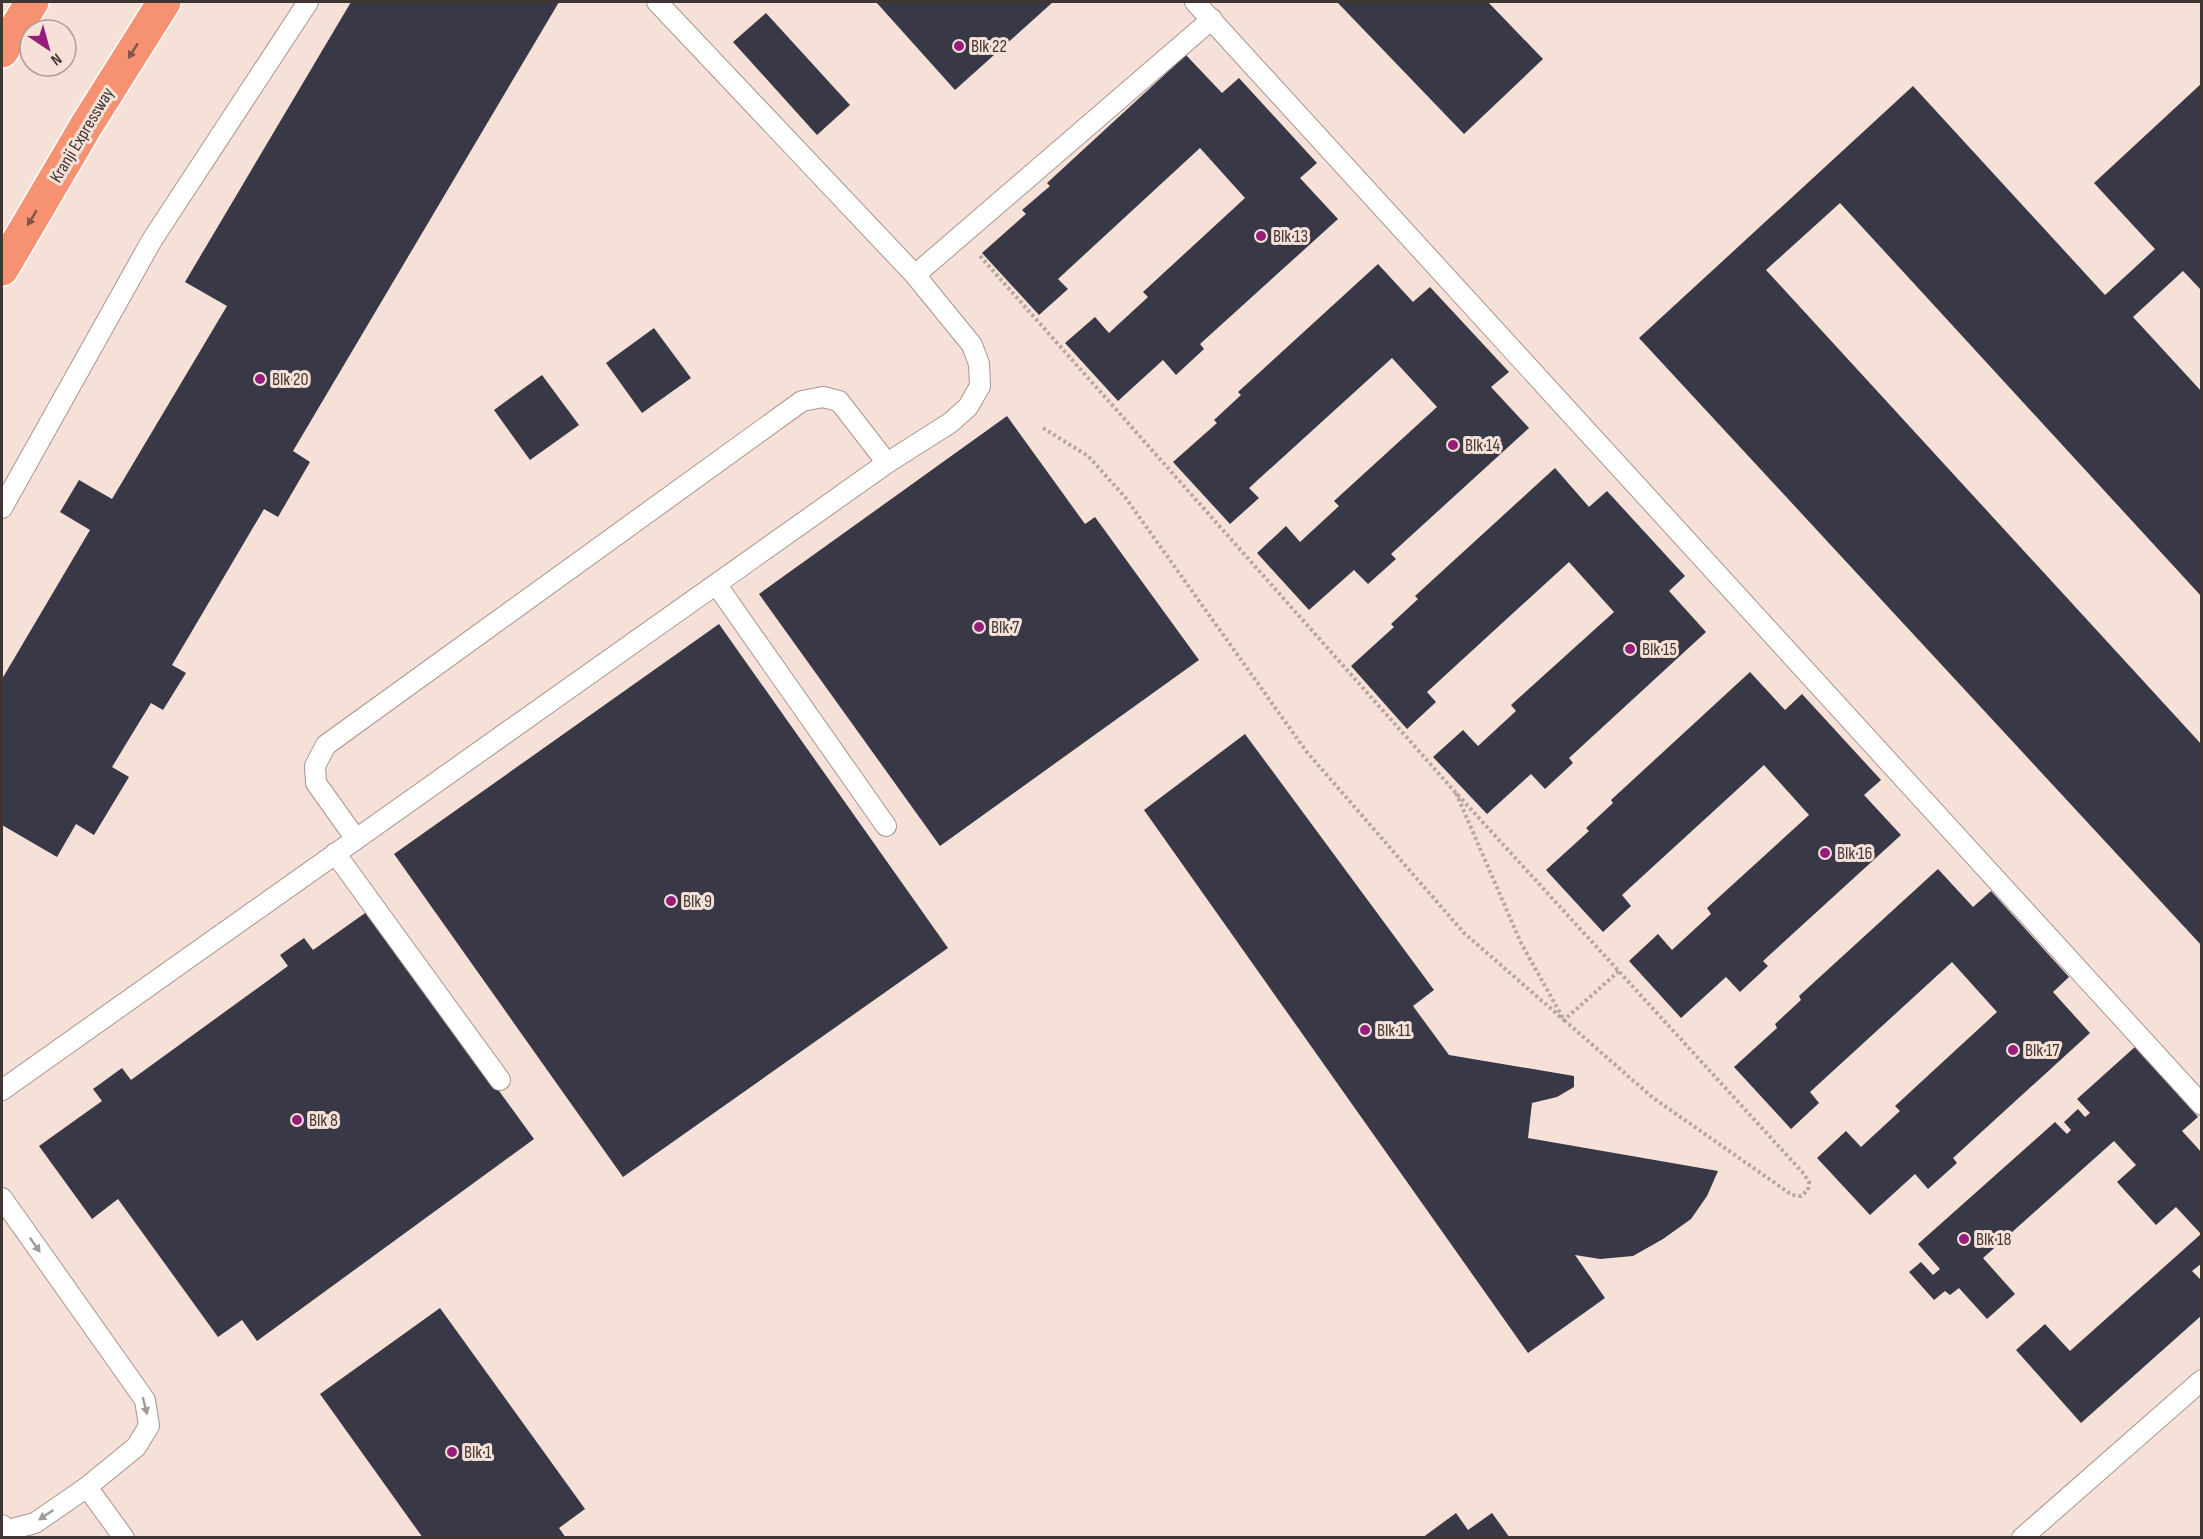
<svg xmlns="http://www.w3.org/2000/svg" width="2203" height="1539" font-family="'Sofia Sans Condensed',sans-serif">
<rect width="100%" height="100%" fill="#f6e1d8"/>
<path fill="#393847" d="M351,2H559L293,451L310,462L278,517L264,509L172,665L186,673L163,710L151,703L112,767L129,777L94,835L76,824L57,857L2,825V679L90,530L60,512L79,480L112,499L227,306L185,282Z
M876,2H1053L955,90Z
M1337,2H1488L1543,59L1464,134Z
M766,13L850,105L817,135L733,42Z
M1186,55L1222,93L1239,78L1317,163L1300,178L1338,219L1200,344L1204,349L1176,375L1163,360L1118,401L1065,343L1095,317L1109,333L1148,297L1143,292L1245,198L1200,148L1058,279L1068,289L1039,315L982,253L1026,214L1022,210L1050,186L1047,183Z
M2202,83V291L2183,271L2133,317L2202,392V597L1840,203L1766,270L2202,745V946L1639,338L1913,86L2105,295L2155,249L2094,183Z
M1378,264L1413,302L1430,287L1509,372L1491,387L1529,428L1391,554L1396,559L1368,584L1354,570L1309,610L1257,553L1286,526L1300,542L1339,506L1334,501L1437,407L1392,358L1249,488L1259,498L1230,524L1173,462L1217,423L1214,420L1241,395L1238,392Z
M654,328L691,378L642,413L606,363Z
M542,375L579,425L530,460L494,410Z
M1007,416L1085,524L1095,517L1199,660L940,846L759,594Z
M1555,468L1589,507L1607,491L1685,576L1669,591L1706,632L1569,758L1573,763L1545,789L1531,774L1487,814L1433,757L1463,730L1478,746L1516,711L1511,705L1614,612L1569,562L1427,692L1436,702L1407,729L1351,666L1394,627L1391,624L1418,599L1415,596Z
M719,624L948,948L623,1177L394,854Z
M1750,672L1785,710L1802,694L1881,780L1864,795L1901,835L1763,961L1768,966L1740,992L1726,977L1681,1018L1629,961L1658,934L1672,950L1711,914L1707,908L1809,815L1764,765L1622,895L1631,906L1603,932L1546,870L1589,831L1586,828L1613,803L1611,800Z
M1245,734L1434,990L1413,1006L1449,1055L1574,1076V1087L1557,1097L1532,1103L1528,1138L1718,1171L1707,1196L1691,1219L1663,1239L1633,1256L1600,1259L1575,1255L1605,1298L1528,1353L1144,810Z
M1938,869L1973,907L1991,891L2069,977L2053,992L2090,1033L1953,1158L1957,1163L1928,1189L1915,1174L1870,1215L1817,1158L1846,1131L1861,1147L1900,1111L1895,1106L1997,1012L1952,962L1810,1092L1819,1103L1791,1129L1734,1067L1777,1028L1775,1024L1801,1000L1799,996Z
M368,911L534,1139L257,1341L242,1320L218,1337L118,1199L92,1219L39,1146L102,1101L93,1089L122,1068L131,1080L288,966L280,955L304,938L313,950Z
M2136,1046L2198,1117L2182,1131L2202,1153V1263L2192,1271L2202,1281V1315L2081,1423L2016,1350L2045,1324L2070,1351L2201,1234L2176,1207L2156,1225L2117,1182L2136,1165L2114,1141L1983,1258L2015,1294L1987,1319L1959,1288L1950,1295L1945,1291L1934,1300L1909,1272L1921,1262L1933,1275L1940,1269L1918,1244L2055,1122L2067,1134L2071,1130L2064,1122L2078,1109L2085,1117L2090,1113L2077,1099Z
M440,1308L585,1509L559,1528L566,1538H423L320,1394Z
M1456,1513L1468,1530L1492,1513L1510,1538H1422Z"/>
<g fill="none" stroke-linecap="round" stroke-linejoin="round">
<g stroke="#a9958e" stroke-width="22">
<path id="service" d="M1195,2L2202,1105
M915,275L1212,19
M2,508L152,240L308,2
M716,584L886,826
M356,839L316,783L315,766L326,745L802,401L823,397L839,401L887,463
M335,853L500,1080
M2,1090L887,463L950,423L968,407L980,386L979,364L972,345L915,275L657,2
M2,1198L145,1400L149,1426L136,1447L87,1487L35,1523L8,1530L2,1525
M87,1487L124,1538
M2022,1538L2202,1380"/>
</g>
<g stroke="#fff" stroke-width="36">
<path id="motorway" d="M2,51L32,2
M2,269L86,126L164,2"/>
</g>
<path stroke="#b8a7a0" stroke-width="4" stroke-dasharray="3 3" stroke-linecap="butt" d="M980,256L1456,793L1804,1174L1809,1182L1808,1190L1801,1196L1792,1195L1652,1097L1564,1020L1521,943L1456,793
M1043,428L1088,456L1125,497L1306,751L1464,933L1564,1020L1619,971"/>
<use href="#service" stroke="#fff" stroke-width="20"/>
<use href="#motorway" stroke="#f69172" stroke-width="33"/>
</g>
<defs><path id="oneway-solid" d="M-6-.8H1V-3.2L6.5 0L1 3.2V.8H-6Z" transform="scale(1.5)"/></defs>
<g fill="#7f5649">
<use href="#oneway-solid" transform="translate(133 51) rotate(122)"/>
<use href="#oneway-solid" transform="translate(32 218) rotate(121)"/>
</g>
<g fill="#9f9a99">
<use href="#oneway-solid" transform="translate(35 1245) rotate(55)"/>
<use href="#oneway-solid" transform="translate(145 1406) rotate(76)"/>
<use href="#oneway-solid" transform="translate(46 1515) rotate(146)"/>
</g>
<g fill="#961e7a" stroke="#f6e1d8" stroke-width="2">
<circle cx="959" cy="46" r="6"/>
<circle cx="1261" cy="236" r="6"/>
<circle cx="260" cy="379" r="6"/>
<circle cx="1453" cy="445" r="6"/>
<circle cx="979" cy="627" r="6"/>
<circle cx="1630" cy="649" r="6"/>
<circle cx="1825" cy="853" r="6"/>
<circle cx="671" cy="901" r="6"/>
<circle cx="1365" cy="1030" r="6"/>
<circle cx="2013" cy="1050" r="6"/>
<circle cx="297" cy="1120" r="6"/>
<circle cx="1964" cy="1239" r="6"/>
<circle cx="452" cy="1452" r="6"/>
</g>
<g text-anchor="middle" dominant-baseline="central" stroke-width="6" stroke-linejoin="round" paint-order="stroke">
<g font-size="18" fill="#3f3633" stroke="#f6e1d8" text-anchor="start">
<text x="971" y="46">Blk 22</text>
<text x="1273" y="236">Blk 13</text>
<text x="272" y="379">Blk 20</text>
<text x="1465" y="445">Blk 14</text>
<text x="991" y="627">Blk 7</text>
<text x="1642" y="649">Blk 15</text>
<text x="1837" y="853">Blk 16</text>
<text x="683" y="901">Blk 9</text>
<text x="1377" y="1030">Blk 11</text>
<text x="2025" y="1050">Blk 17</text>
<text x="309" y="1120">Blk 8</text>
<text x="1976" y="1239">Blk 18</text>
<text x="464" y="1452">Blk 1</text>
</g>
<g font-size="18" fill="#3f3633" stroke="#f6e1d8">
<text transform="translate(82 135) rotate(-59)">Kranji Expressway</text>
</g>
</g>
<rect width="2203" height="1539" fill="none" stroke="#3f3633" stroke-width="6"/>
<g transform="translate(48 48) rotate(144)"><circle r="28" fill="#f6e1d8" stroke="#ad9d96" stroke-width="1.5"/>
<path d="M0-4.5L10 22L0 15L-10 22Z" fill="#961e7a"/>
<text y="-9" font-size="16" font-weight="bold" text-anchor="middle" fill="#3f3633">N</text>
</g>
</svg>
